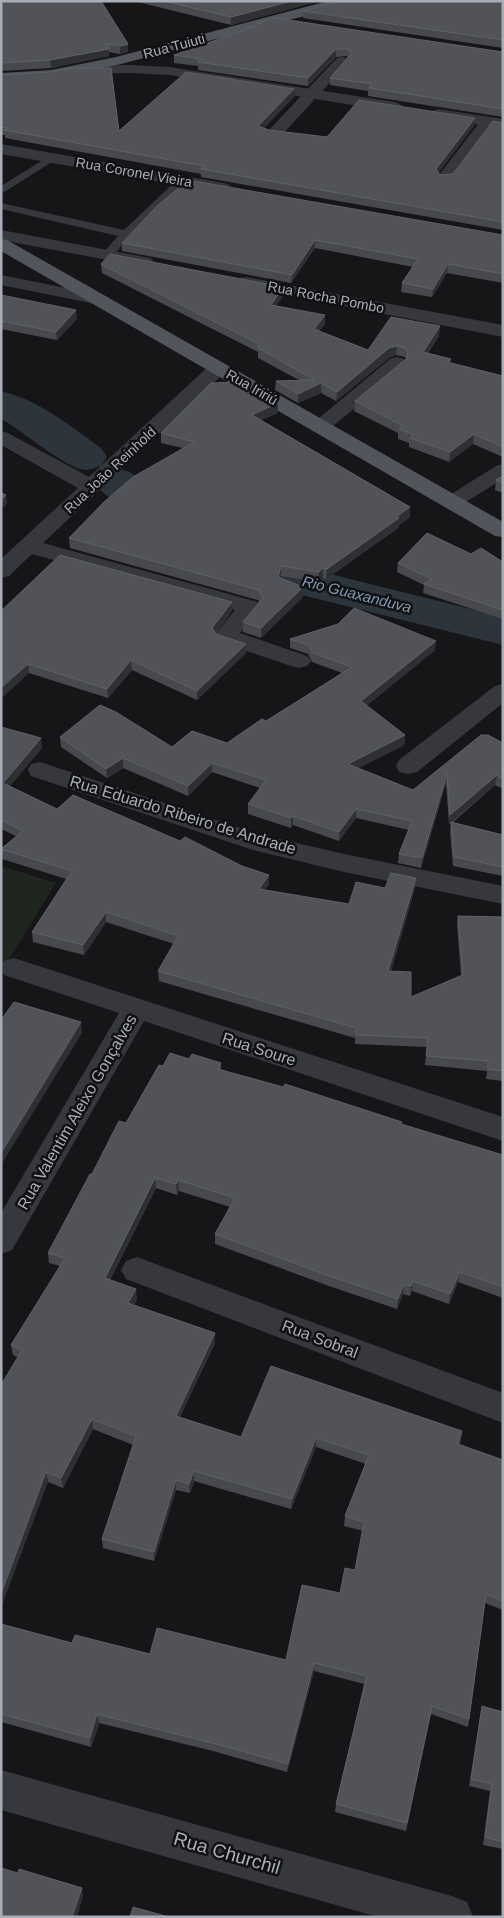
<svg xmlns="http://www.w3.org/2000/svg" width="504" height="1918" font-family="Helvetica,sans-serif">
<rect width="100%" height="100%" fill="#161618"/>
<path fill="#1e261f" d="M1,866L56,883L1,972Z"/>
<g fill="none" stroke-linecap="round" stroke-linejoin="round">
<path fill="#2c353c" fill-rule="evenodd" d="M1,391C39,400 70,426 101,448L107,457L101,466C96,467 90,470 86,470C65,469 23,430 1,419Z
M115,468L130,472L152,489L237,524L314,570L503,617V645L282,590L205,542L122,507L100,490L93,481L100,472Z"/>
<path fill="#37383d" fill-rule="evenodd" d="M51,155L55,156L56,158L55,160L1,194V186Z
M182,178L186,179L188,181L186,183L130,236L111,258L107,259L101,255L118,236L1,209V203L124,230L178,179Z"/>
<path fill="#37383d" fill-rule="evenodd" d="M342,57L347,58L349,61L347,64L281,136H269L267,133L269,130L337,58Z
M487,117L492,119L495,122L451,181H439L437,178L439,175L482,119Z
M1,144L224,183L230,185L232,188L230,191L224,193L1,154Z
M1,230L145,257L151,258L154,262L151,266L145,267L1,240Z
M1,275L96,294L102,295L105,299L102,303L96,304L1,285Z
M246,277L503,325V337L240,286L237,282L240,278Z
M397,357L404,359L406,363L404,367L327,431L320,433L313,431L310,427L313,423L390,359Z
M218,362L225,364L228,368L225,372L43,543L258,602L261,607L240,633L307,656L311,661L307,666L299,668L291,666L217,641L214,636L235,610L32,554L9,576L1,578V559L78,488L1,445V431L8,433L89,477L211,364Z
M503,464V479L459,506L452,508L445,506L442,502L445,498L496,466Z
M503,684V703L417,772L408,774L399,772L396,766L399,760L495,686Z
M40,762L258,834L344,854L503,886V904L344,872L253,850L31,776L28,770L31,764Z
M14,958L503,1117V1141L144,1021L12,1250L1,1254V1213L119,1013L4,975L1,966L4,961Z
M137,1257L503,1393V1423L126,1279L121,1270L126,1261Z
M1,1770L452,1896L467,1902L473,1917H378L1,1810Z"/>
<path fill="#37383d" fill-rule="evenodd" d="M131,65L169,67L395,102L400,104L403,107L400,110L395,112L169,75L131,73L78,74L73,73L71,70L73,67L78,66Z
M438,109L503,119V129L433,117L430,114L433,111Z"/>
<path fill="#53555c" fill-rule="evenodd" d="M328,1H352L350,4L117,65L51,78L1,81V73L51,70L116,57Z
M1,239L7,240L503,522V537L495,536L1,251Z"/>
</g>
<path fill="#47494d" d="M1,1H101L128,52L120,54L109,52V56L51,68L1,71Z
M134,1H320L231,25Z
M503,1V48L303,18V11Z
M256,23L503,52V117L368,96V91L330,85V78L348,58L347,56L336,57L308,86L198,70V66L174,63V55L256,26Z
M1,75L119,131L294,97L264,128L269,130L327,137L475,118L474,126L438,173L440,175L453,174L503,123V230L201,177V174L5,138V135H1Z
M503,235V283L447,273L432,297L401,292L402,283L413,267L315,248L291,283L122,251V243Z
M101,264L283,287V296L276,306L325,315V324L319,331L368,350L439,336L428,353L451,359L450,363L503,376V457L473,444L449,462L409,447V443L398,439V433L354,411L355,401L406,359L405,357L396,355L389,358L336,401L321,393L298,403L275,390L276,381L299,380L258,358V352L102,273Z
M1,295L77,319L57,340L1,329Z
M278,413L261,420L410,507V517L399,525L398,528L326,579L323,578L318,582L281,576V578L303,597L261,638L243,632V622L259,602L258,600L70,548L69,538L183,448L161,443V433Z
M503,476V493L495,490L496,480Z
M471,554L503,562V619L423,593L424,585L397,572L398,563Z
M1,611H232L216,633L246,653L197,700L132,670L108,698L29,673Z
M290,639L435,650L366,706L405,735L404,745L358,768L413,790L503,743V789L495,785L452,823L503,835V876L453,866L450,832L451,823L449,824L446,783L421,868L398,863L399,854L409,830L356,818L339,841L293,825L291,828L248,814V804L260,788L212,772L188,796L123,768L107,778L61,747L60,737L172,747L227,743L266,721L342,673L312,662L308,654L290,648Z
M1,727L42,748L9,787L57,809L180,841L242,866L269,875V884L265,890L349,904L385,888L416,878L415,888L391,971L411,997L461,975L457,925L458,916L503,917V1081L486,1079L487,1071L425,1065L427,1047L355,1044V1038L159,981L158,971L174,944L106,922L84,955L33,942L32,932L66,879L2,859L1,849L16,836L1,829Z
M189,1059L221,1063V1070L503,1155V1298L458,1282L449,1304L412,1291L410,1296L403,1294L397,1309L329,1286L215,1244V1234L230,1207L179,1191L177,1195L156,1188L110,1280L137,1299L134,1305L215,1333V1343L180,1417L241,1437L462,1431L460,1445L503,1460V1610L485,1603L468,1727L431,1714L406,1831L335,1812L336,1804L364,1684L314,1671L287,1772L213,1751L99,1723L91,1747L1,1722V1624L72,1643L150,1654L286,1660L340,1593L355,1570L363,1531L344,1526L345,1516L366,1464L316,1447L291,1509L194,1481L190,1493L176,1490L154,1561L103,1548L102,1539L133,1445L93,1429L63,1488L48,1482L17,1357L13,1355L11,1345L60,1266L49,1263L48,1253L92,1174L163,1066Z
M482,1706L503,1712V1849L483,1845L490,1791L469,1786Z"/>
<path fill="#2f3033" d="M292,1H320L231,25V17Z
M128,44V52L120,54V46Z
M109,49V56L51,68L50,60Z
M336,49V57L308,86V78Z
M294,89V97L258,134V126Z
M475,118L474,126L435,177L436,169Z
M315,240V248L291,283L292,275Z
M448,264L447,273L432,297L433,289Z
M283,287V296L271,314V305Z
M76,310L77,319L57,340L56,332Z
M325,315V324L314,338V329Z
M440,326L439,336L422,361L423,352Z
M397,346L396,355L389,358L336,401L337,392L389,348Z
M321,383V393L298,403V394Z
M278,403V413L252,424V415Z
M474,434L473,444L449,462L450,452Z
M6,495L7,504L1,509V500Z
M410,507V517L399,525L398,528L326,579L327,569L396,517Z
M281,566V576L278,587V577Z
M323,568V578L318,582L319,572Z
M303,587V597L261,638V628Z
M232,602V611L212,637V628Z
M436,641L435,650L360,711L361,701Z
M246,644V653L197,700V691Z
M131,660L132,670L108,698L107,689Z
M28,664L29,673L1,699V688Z
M405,735L404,745L348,773V764Z
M41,738L42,748L4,793L3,783Z
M123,758V768L107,778L106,769Z
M212,763V772L188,796V786Z
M447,774L446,783L421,868L422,858Z
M497,775L495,785L449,824L450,815Z
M356,809V818L339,841V832Z
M293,816V825L291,828V818Z
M269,875V884L259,899V889Z
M416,878L415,888L388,981V971Z
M106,912V922L84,955L83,945Z
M81,1022L82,1033L1,1165V1153Z
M155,1178L156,1188L106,1288L105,1278Z
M178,1180L179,1191L177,1195L176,1184Z
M460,1272L458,1282L449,1304L450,1294Z
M413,1281L412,1291L410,1296L411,1286Z
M404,1284L403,1294L397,1309L398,1299Z
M136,1289L137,1299L129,1313L128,1303Z
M215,1333V1343L176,1425V1416Z
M92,1419L93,1429L63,1488L61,1478Z
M462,1431L461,1441L457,1454L458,1444Z
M316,1438V1447L291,1509L292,1499Z
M194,1471V1481L190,1493L189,1484Z
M46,1472L48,1482L1,1608V1594Z
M176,1480V1490L154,1561V1552Z
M314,1663V1671L287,1772L288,1764Z
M97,1714L99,1723L91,1747L90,1738Z
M82,1888L83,1896L77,1917H72Z"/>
<path fill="#525359" stroke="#5f6168" d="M1,1H101L128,44L120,46L108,44L109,49L50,60L1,63Z
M164,1H292L231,17Z
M340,1H503V40L303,11Z
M275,18L503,52V109L369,88L372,84L330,78L351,54L348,49H336L308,78L198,62L201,59L174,55L261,24L256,23Z
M74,68H111L119,131L186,72L294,89L258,126L269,130L327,137L359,100L475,118L436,169L440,175L453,174L493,121L503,123V222L201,169L204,166L4,130L8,128L1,127V75L51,72Z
M188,180L503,235V240L501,242L503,243V274L448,264L433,289L402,283L418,259L315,240L292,275L122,243L156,207Z
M110,254L283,287L271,305L325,315L314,329L368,350L391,317L440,326L423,352L451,359L447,362L503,376V447L474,434L450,452L410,438L414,435L399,429L403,426L355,401L406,359L408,353L405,348L397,346L389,348L337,392L321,383L298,394L276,381L315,380L258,348L259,344L101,264Z
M1,295L76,310L56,332L1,321Z
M241,382L278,403L252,415L410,507L396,517L399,518L327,569L323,568L319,572L281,566L278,577L303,587L261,628L243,622L263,598L259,590L69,538L104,502L133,477L194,442L161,433L211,383Z
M503,476V483L496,480Z
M1,493L6,495L1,500Z
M427,533L471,554L481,548L503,562V610L424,584L432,579L398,563Z
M60,555L232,602L212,628L216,634L246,644L197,691L131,660L107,689L28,664L1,688V611Z
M354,608L436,641L361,701L405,735L348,764L413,790L481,735H488L503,743V779L497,775L450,815L447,774L422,858L399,854L412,821L356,809L339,832L293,816L291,818L248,804L266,780L212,763L188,786L123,758L106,769L60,737L100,705L116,712L172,747L192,731L227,743L262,719L266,721L352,667L313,653L308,645L290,639L338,624Z
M1,727L41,738L3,783L57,809L73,795L180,841L185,837L242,866L269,875L259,889L349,904L356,882L385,888L391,873L416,878L388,971L411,972V997L463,975L458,916L503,917V1071L488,1069V1061L426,1056L428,1038L356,1035V1028L158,971L178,936L106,912L83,945L32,932L72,871L1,849L23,831L1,820Z
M451,822L503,835V867L454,857Z
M14,1002L81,1022L1,1153V1020Z
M170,1053L189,1059L192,1054L221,1063L218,1069L283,1087L285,1084L402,1122L401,1124L503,1155V1287L460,1272L450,1294L413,1281L411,1286L404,1284L398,1299L329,1276L215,1234L235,1198L178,1180L176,1184L155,1178L105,1278L136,1289L128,1303L215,1333L176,1416L241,1437L271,1366L462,1431L458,1444L503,1460V1601L486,1594L469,1719L432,1706L407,1823L336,1804L367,1676L314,1663L288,1764L213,1743L97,1714L90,1738L1,1714V1624L72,1643L75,1635L150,1654L157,1628L286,1660L302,1585L340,1593L345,1568L355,1570L364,1522L345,1516L369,1455L316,1438L292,1499L194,1471L189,1484L176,1480L154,1552L102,1539L136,1436L92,1419L61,1478L46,1472L1,1594V1385L22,1350L11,1345L65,1258L48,1253L90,1174H92L119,1121L126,1123L159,1065L163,1066Z
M482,1706L503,1712V1842L485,1837L492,1784L471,1779Z
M1,1868L18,1873L19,1869L82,1888L72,1917H1Z
M133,1907L169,1917H130Z"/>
<g text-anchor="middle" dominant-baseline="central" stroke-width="5" stroke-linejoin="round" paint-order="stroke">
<g font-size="14" fill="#a8adb8" stroke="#111113">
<text transform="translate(174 46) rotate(-15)">Rua Tuiuti</text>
<text transform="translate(134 172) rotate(10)">Rua Coronel Vieira</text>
<text transform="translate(326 297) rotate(11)">Rua Rocha Pombo</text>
<text transform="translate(252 387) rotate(30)">Rua Iririú</text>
<text transform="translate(110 470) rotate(-43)">Rua João Reinhold</text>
</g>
<g font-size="15" font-style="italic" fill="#7f9bb3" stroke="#111113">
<text transform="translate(357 594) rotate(14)">Rio Guaxanduva</text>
</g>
<g font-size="16" fill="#a8adb8" stroke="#111113">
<text transform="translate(183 815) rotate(17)">Rua Eduardo Ribeiro de Andrade</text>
<text transform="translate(259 1049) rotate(18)">Rua Soure</text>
<text transform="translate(77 1112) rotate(-60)">Rua Valentim Aleixo Gonçalves</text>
<text transform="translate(320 1339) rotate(21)">Rua Sobral</text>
</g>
<g font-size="19" fill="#a8adb8" stroke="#111113">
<text transform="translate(227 1853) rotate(16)">Rua Churchil</text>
</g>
</g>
<rect width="504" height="1918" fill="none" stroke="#a8adb8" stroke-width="5"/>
</svg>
